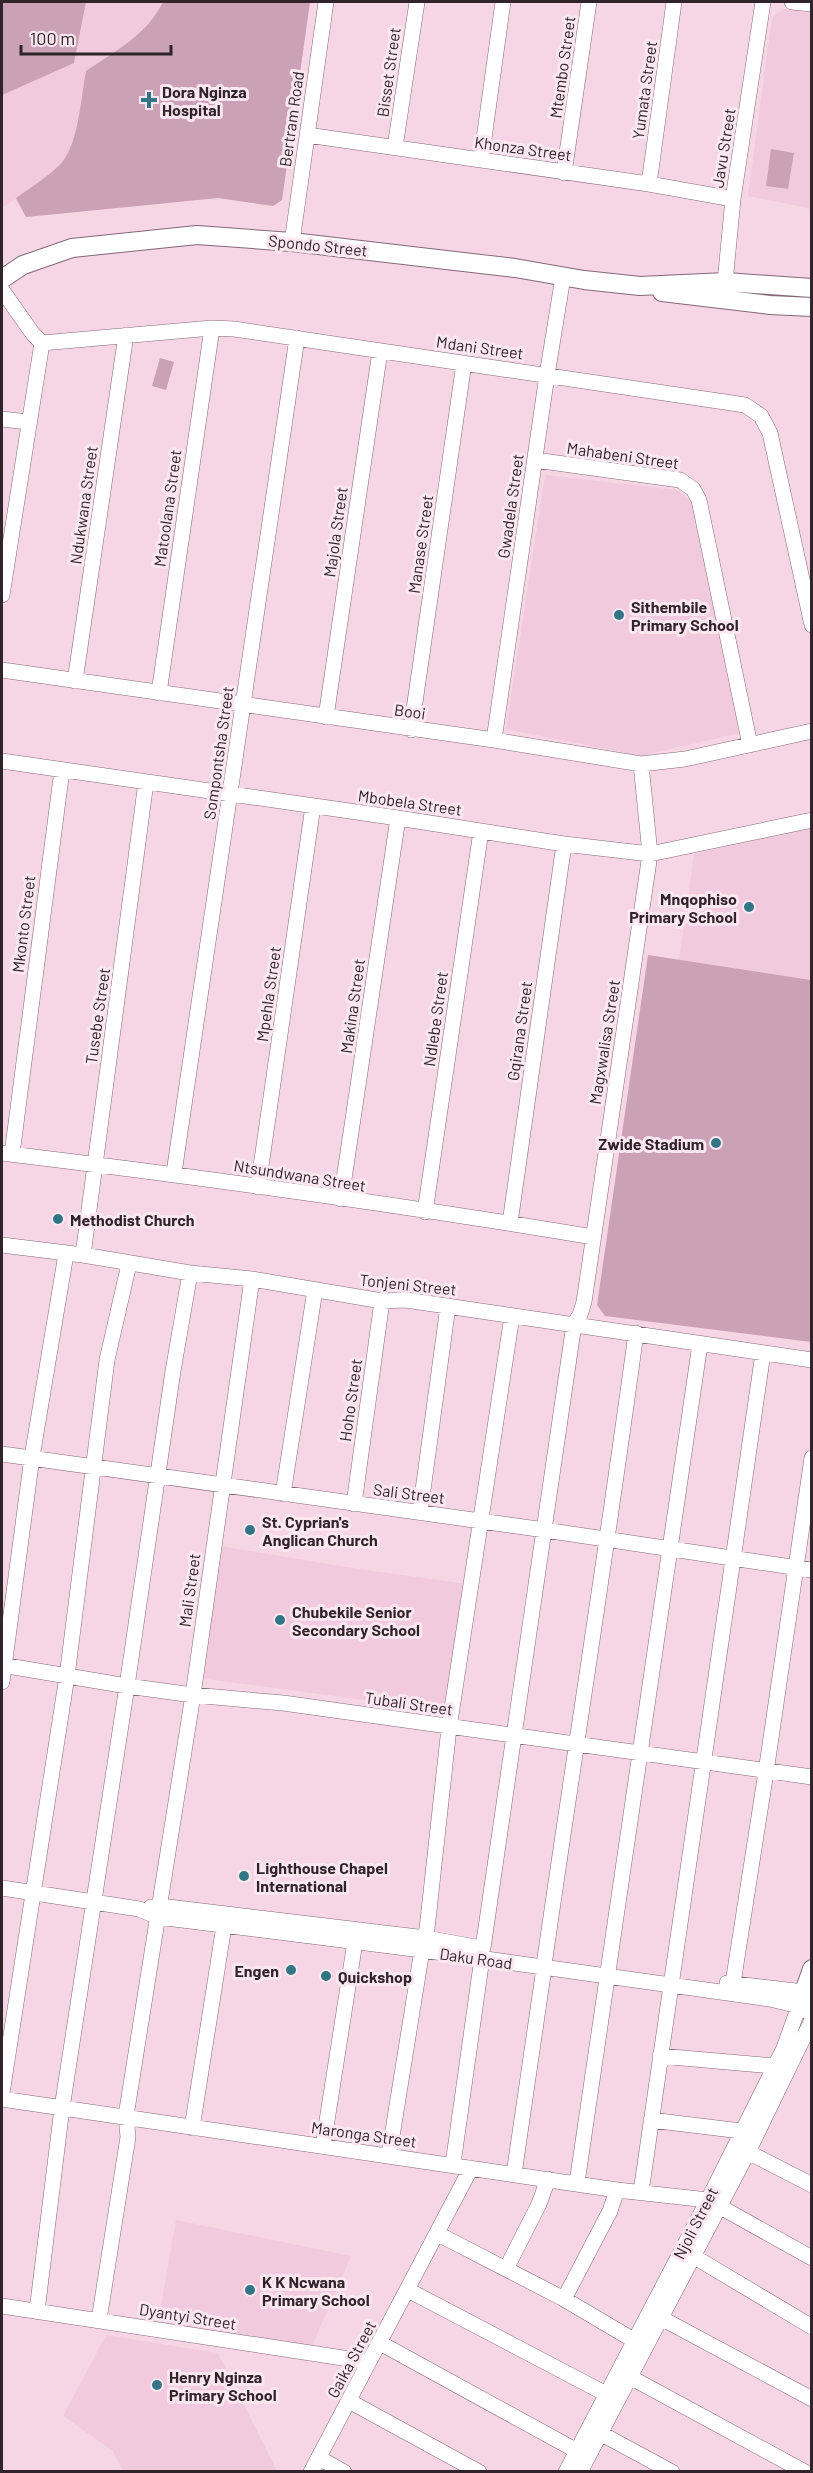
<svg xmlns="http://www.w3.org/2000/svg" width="813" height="2473" font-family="Barlow,sans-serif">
<rect width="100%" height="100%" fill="#f6d6e5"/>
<path fill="#f2cadd" d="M2,2H310L282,200L273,206L218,198L26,217L15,199L2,208Z
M784,9L811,13V219L808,208L748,196L772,17Z
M545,475L677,490L691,501L739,733L642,756L506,729Z
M811,827V980L679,960L694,854Z
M219,1546L359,1569L467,1584L447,1711L206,1679L199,1670Z
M176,2220L351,2256L312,2346L158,2324Z
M106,2335L218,2353L277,2471H123L113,2451L63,2416Z"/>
<path fill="#cba1b6" d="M2,2H86L74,63L2,95Z
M163,2H310L282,200L273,206L218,198L26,217L16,198C31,187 51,175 63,161C79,140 81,97 86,71C115,51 147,35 163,2Z
M771,149L794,153L788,189L766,186Z
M160,358L174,362L166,390L152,386Z
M648,955L811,980V1342L605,1316L597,1305Z"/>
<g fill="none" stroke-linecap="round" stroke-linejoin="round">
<g stroke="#846876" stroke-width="16">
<path id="minor" d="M792,2L812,4
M307,135L649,184L733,199
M395,147L417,2
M481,160L503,2
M564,173L589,2
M649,184L674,2
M292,242L326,2
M2,290L33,334L42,343L212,328L234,329L745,405L761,416L770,433L812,625
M724,293L733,199L763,2
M2,419L28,422
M535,460L680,480L693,489L699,500L750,745
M2,595L42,343
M2,670L494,740L641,764L685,759L812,731
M75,681L126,335
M159,693L212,328
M326,717L380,351
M411,730L464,363
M494,740L547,375L563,277
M2,761L398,818L564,844L650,854L812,820
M2,1153C199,1177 396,1204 593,1237
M12,1154L62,770
M174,1173L297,338
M258,1187L313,806
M341,1199L398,818
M425,1212L481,831
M510,1223L564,844
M2,1245L83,1255L190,1273L252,1279L382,1301L406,1300L812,1360
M83,1255L146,782
M2,1454L545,1530L812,1570
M283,1494L315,1290
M354,1504L382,1301
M420,1512L448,1306
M2,1665L127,1686L193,1695L283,1703L812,1777
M2,1682L32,1457L66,1254
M2,1888L139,1909L158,1917L422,1950L770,1999L799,2006L784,2048L708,2200L566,2472
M151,1907L160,1906L426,1938L481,1948
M426,1938L449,1728L512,1316
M483,1948L574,1324L580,1315L584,1302L650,854L641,764
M545,1958C575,1750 608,1542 636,1333
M727,1983L804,1992
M733,1983L766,1772L812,1458
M660,2056L774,2066
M2,2093L67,1676L107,1360L129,1264
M2,2099L617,2190L708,2200L812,2258
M651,2120L741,2131
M192,2128L224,1926
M323,2146L355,1942
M748,2152L812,2185
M389,2155L422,1950
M453,2164L482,1958
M514,2174L544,1968
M577,2183L700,1344
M641,2192L763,1353
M438,2234L564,2299L635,2341
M693,2256L812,2327
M506,2269L539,2204L548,2179
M408,2290L608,2395
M564,2299L610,2211L617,2190
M2,2306L369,2362
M37,2311L62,2108L127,1686L173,1371L190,1273
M661,2318L812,2399
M99,2320L128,2137L126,2116L193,1695L252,1279
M380,2343L577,2451
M630,2377L805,2472
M349,2401L479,2472
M600,2433L672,2472
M319,2458L344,2472
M311,2472L471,2168
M580,2472L748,2152L812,2020"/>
</g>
<g stroke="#846876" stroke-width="20">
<path id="major" d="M2,279L23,265L72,248L197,235L292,242L515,268L584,280L640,286L726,282L812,288
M662,292L770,305L812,307
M812,1969L799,2006L812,2012"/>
</g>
<use href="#minor" stroke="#fff" stroke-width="15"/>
<use href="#major" stroke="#fff" stroke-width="18"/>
</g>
<g fill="#327686" stroke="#fbe7f0" stroke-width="2">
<path d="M146 91h6v6h6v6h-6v6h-6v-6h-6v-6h6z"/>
<circle cx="619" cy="615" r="6"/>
<circle cx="749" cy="907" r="6"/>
<circle cx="716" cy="1143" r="6"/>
<circle cx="58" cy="1219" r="6"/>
<circle cx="250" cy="1530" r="6"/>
<circle cx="280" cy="1620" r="6"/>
<circle cx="244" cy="1876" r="6"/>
<circle cx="291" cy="1970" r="6"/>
<circle cx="326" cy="1976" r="6"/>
<circle cx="250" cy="2290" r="6"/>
<circle cx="157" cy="2385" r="6"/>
</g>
<g text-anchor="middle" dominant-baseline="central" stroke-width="6" stroke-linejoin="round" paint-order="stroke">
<g font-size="16" fill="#30242a" stroke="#fbe7f0">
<text transform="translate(562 67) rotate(-82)">Mtembo Street</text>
<text transform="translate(388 72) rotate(-82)">Bisset Street</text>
<text transform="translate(644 90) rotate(-82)">Yumata Street</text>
<text transform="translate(291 119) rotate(-82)">Bertram Road</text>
<text transform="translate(523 148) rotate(8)">Khonza Street</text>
<text transform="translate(723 148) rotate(-81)">Javu Street</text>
<text transform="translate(318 245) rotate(6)">Spondo Street</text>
<text transform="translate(480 347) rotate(8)">Mdani Street</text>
<text transform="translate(623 455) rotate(8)">Mahabeni Street</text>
<text transform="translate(83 505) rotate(-82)">Ndukwana Street</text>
<text transform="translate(510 506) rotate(-82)">Gwadela Street</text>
<text transform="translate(167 508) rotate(-82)">Matoolana Street</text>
<text transform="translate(335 532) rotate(-82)">Majola Street</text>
<text transform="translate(420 544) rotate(-82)">Manase Street</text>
<text transform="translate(410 711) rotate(8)">Booi</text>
<text transform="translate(218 753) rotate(-82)">Sompontsha Street</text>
<text transform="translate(410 802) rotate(8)">Mbobela Street</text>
<text transform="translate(23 924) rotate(-83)">Mkonto Street</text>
<text transform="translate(268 994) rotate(-82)">Mpehla Street</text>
<text transform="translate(352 1006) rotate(-82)">Makina Street</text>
<text transform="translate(97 1016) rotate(-82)">Tusebe Street</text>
<text transform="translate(435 1019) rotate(-82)">Ndlebe Street</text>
<text transform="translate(519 1031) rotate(-82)">Gqirana Street</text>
<text transform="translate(604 1042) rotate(-81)">Magxwalisa Street</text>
<text transform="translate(300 1175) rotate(9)">Ntsundwana Street</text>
<text transform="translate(408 1284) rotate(6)">Tonjeni Street</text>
<text transform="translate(350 1400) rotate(-82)">Hoho Street</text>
<text transform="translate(409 1493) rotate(7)">Sali Street</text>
<text transform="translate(189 1590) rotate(-82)">Mali Street</text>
<text transform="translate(409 1703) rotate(8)">Tubali Street</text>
<text transform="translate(476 1958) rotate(8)">Daku Road</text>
<text transform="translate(364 2134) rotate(8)">Maronga Street</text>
<text transform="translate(695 2223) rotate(-63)">Njoli Street</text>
<text transform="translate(188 2316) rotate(9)">Dyantyi Street</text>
<text transform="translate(351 2359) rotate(-62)">Gaika Street</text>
</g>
<g font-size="16" font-weight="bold" fill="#30242a" stroke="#fbe7f0" text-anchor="start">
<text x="162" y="91">Dora Nginza<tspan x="162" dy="18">Hospital</tspan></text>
<text x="631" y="606">Sithembile<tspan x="631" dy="18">Primary School</tspan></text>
<text x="737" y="898" text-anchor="end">Mnqophiso<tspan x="737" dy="18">Primary School</tspan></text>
<text x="704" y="1143" text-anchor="end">Zwide Stadium</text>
<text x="70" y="1219">Methodist Church</text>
<text x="262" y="1521">St. Cyprian's<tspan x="262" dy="18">Anglican Church</tspan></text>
<text x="292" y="1611">Chubekile Senior<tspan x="292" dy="18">Secondary School</tspan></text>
<text x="256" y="1867">Lighthouse Chapel<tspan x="256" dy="18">International</tspan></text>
<text x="279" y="1970" text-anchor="end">Engen</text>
<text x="338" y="1976">Quickshop</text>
<text x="262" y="2281">K K Ncwana<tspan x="262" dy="18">Primary School</tspan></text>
<text x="169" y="2376">Henry Nginza<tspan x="169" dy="18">Primary School</tspan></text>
</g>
</g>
<rect width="813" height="2473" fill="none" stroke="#30242a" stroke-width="6"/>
<path d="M21 45v9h150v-9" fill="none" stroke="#30242a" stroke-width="3"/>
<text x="30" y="45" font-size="18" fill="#30242a" stroke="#fbe7f0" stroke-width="4.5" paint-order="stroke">100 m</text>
</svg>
